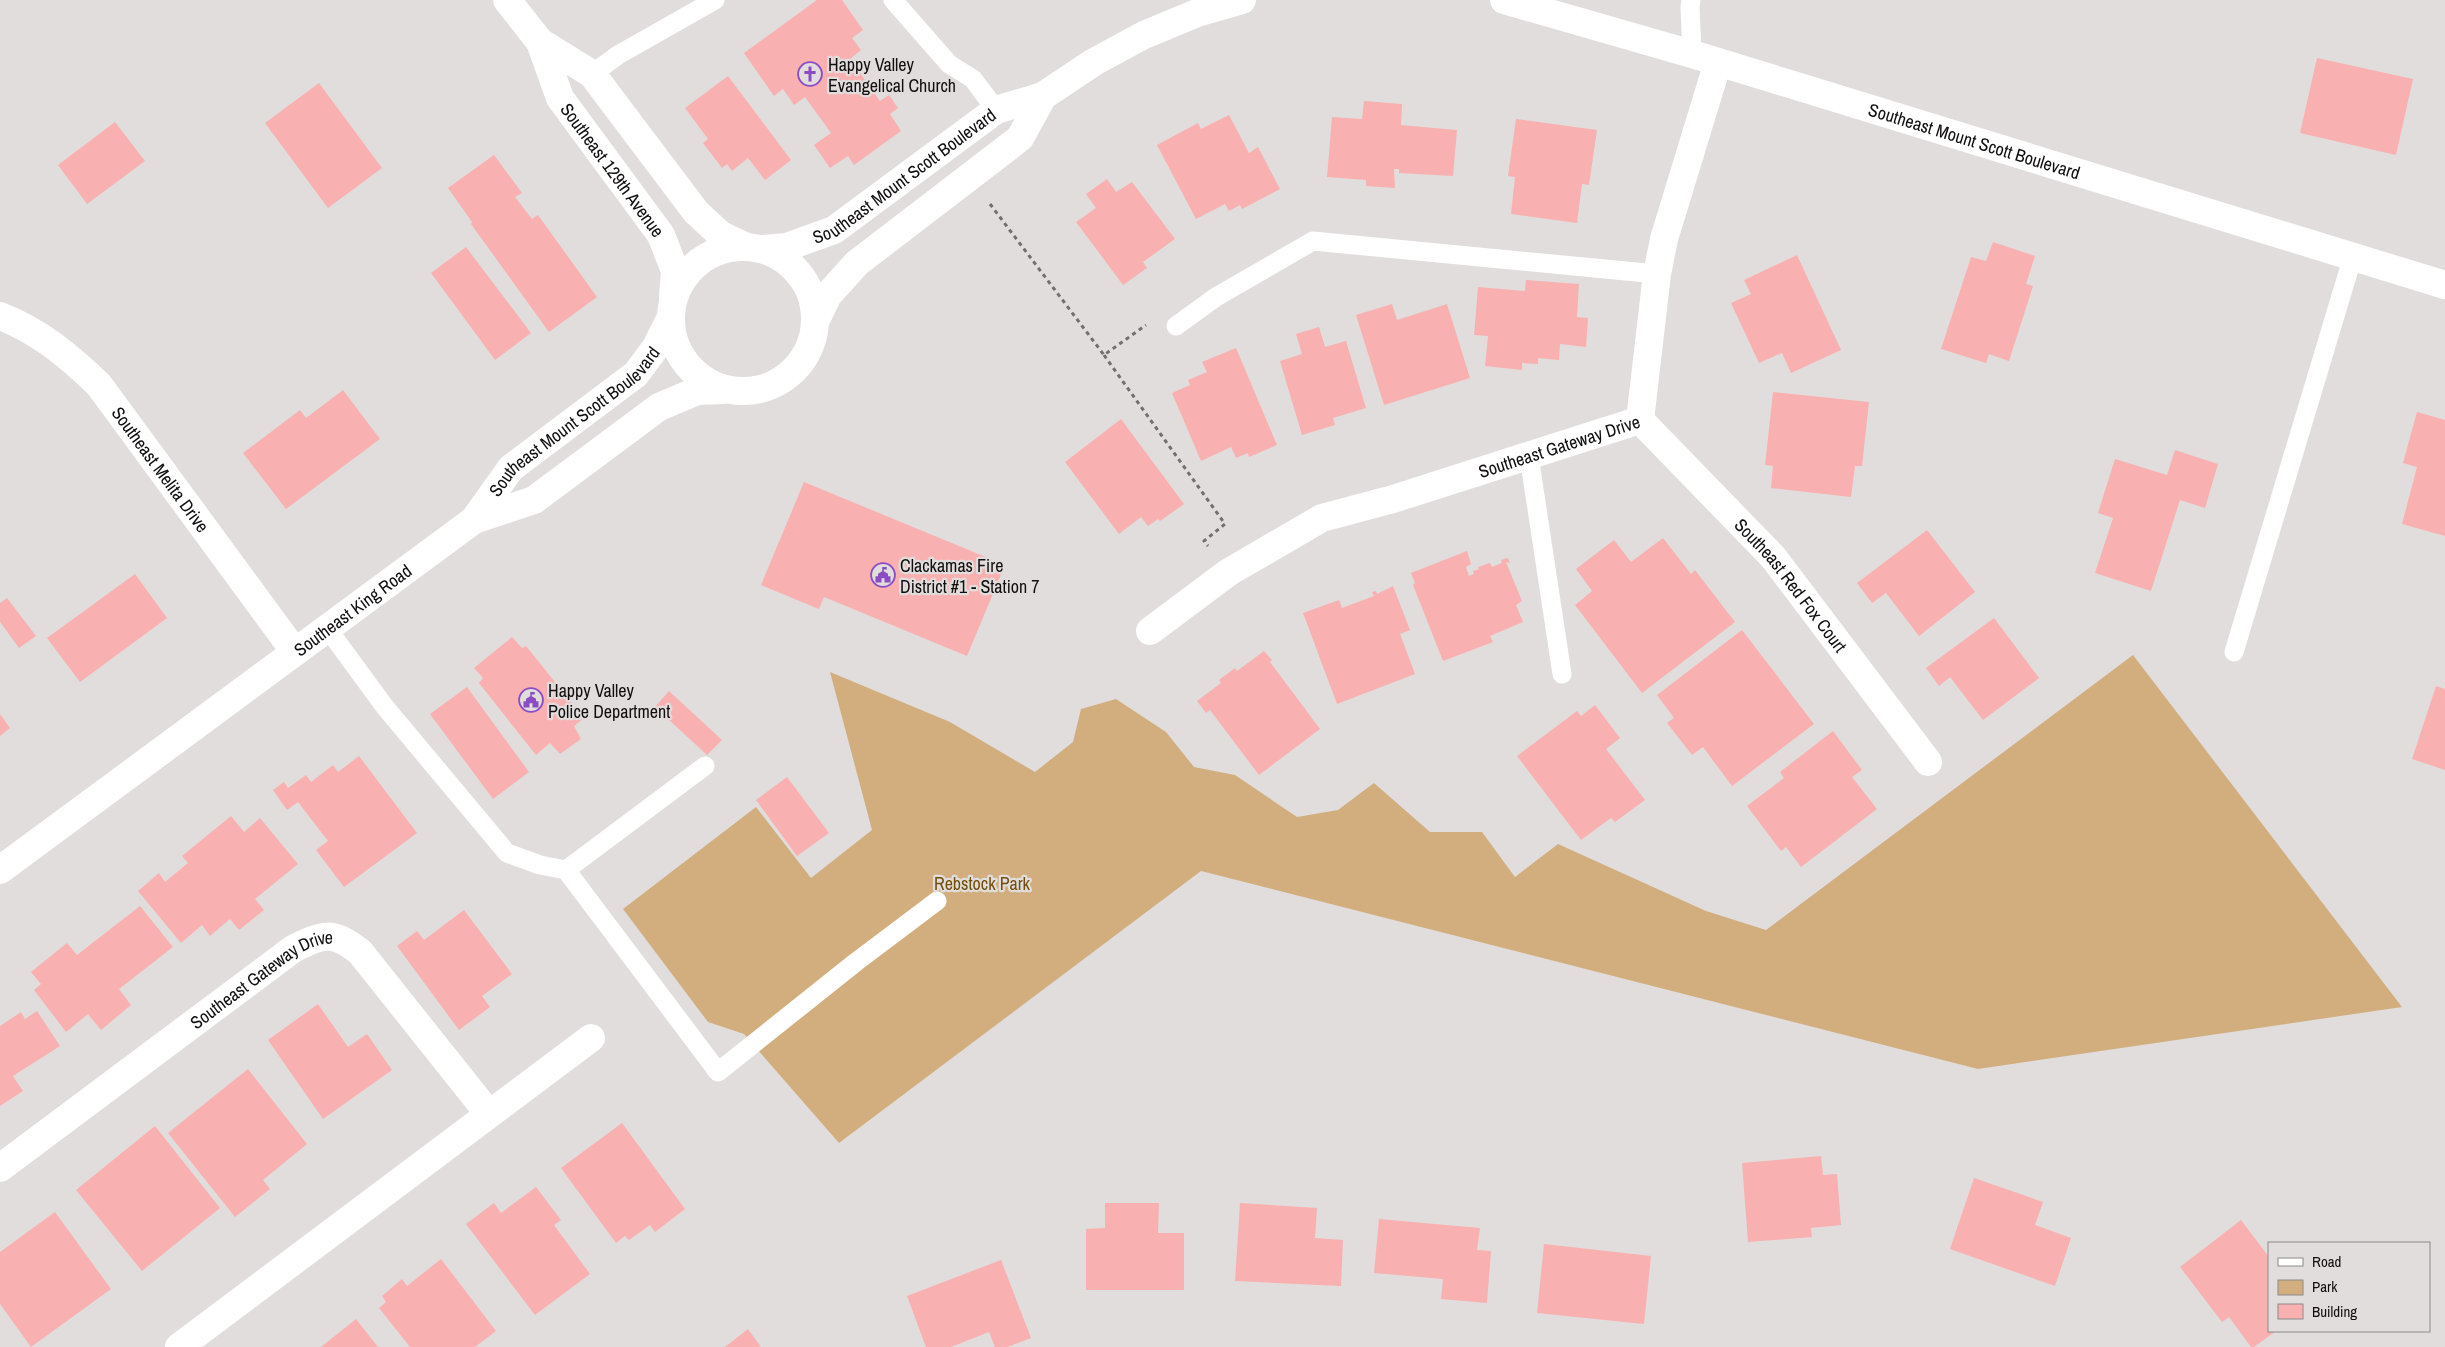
<svg xmlns="http://www.w3.org/2000/svg" width="2445" height="1347" font-family="'Archivo Narrow',sans-serif">
<rect width="100%" height="100%" fill="#e1dddc"/>
<path fill="#d2ae7f" d="M2133,655L2402,1007L1978,1069L1201,871L839,1143L744,1034L708,1022L623,909L756,807L811,878L872,830L830,672L950,722L1035,772L1073,742L1081,709L1116,699L1166,732L1194,767L1235,775L1297,817L1338,810L1374,783L1430,832H1482L1515,877L1558,844L1706,911L1766,930Z"/>
<path fill="#f9b0b0" d="M817,0H842L863,30L852,38L861,50L850,59L880,101L889,95L898,108L890,114L901,131L854,165L848,156L830,168L814,145L831,133L805,97L794,105L783,89L774,96L744,53Z
M2317,58L2413,79L2396,155L2300,133Z
M728,76L791,160L765,180L748,158L732,171L727,164L722,168L703,143L708,139L685,108Z
M319,83L382,168L328,208L265,123Z
M1364,101L1402,104L1401,125L1457,130L1453,176L1399,173V169H1394L1395,188L1366,186V180L1327,177L1332,117L1362,119Z
M1229,115L1249,153L1258,147L1280,189L1242,209L1240,205L1229,211L1225,204L1196,219L1157,145L1198,123L1201,129Z
M1516,119L1597,130L1589,185L1582,184L1577,223L1511,214L1515,177L1508,176Z
M115,122L145,161L87,204L58,165Z
M494,155L522,193L515,197L532,219L538,215L597,297L549,332L471,224L472,222L448,188Z
M1107,179L1116,192L1132,182L1175,239L1143,262L1147,268L1123,285L1076,222L1096,208L1086,194Z
M1993,242L2035,256L2026,284L2033,286L2009,361L1989,354L1986,363L1941,349L1971,257L1986,261Z
M466,247L531,333L495,360L431,273Z
M1797,255L1841,350L1791,373L1782,353L1759,363L1731,303L1751,294L1744,280Z
M1526,280L1579,284L1577,317L1588,318L1586,347L1560,344L1559,360L1538,358V364L1522,363V370L1485,366L1488,336L1474,335L1478,287L1525,291Z
M1392,304L1397,320L1447,304L1470,378L1384,405L1356,315Z
M1319,327L1325,347L1346,341L1366,408L1333,418L1335,425L1302,435L1280,361L1302,354L1296,334Z
M1236,348L1277,445L1249,457L1248,453L1236,458L1231,447L1201,461L1172,393L1190,385L1188,380L1207,372L1202,362Z
M343,390L380,439L286,509L243,453L300,410L306,418Z
M1773,392L1869,402L1862,466H1855L1851,497L1771,488L1773,466L1765,465Z
M2417,412L2445,420V536L2402,524L2417,467L2403,463Z
M1121,419L1184,504L1160,521L1158,519L1148,526L1141,517L1119,534L1065,462Z
M2175,450L2218,464L2205,508L2180,500L2151,591L2095,573L2113,518L2098,513L2115,459L2167,475Z
M804,482L1005,565L967,656L824,597L819,609L761,585Z
M1927,530L1975,592L1919,636L1886,593L1872,603L1857,583Z
M1663,538L1691,574L1695,570L1735,622L1642,693L1575,605L1592,591L1576,569L1614,540L1631,562Z
M1467,551L1471,564L1466,567L1469,576L1474,574L1473,571L1479,569L1478,567L1490,563L1492,567L1502,563L1501,560L1508,558L1510,563L1506,562L1522,601L1516,605L1523,622L1490,636L1493,642L1443,661L1413,585L1415,583L1411,573Z
M135,574L167,618L80,682L47,638Z
M1393,586L1410,630L1400,634L1415,674L1337,704L1303,613L1339,600L1342,608L1374,596L1372,592L1376,591L1377,594Z
M7,598L36,636L19,648L0,622V603Z
M1994,618L2039,678L1983,720L1950,677L1939,686L1926,668Z
M1742,630L1814,724L1732,786L1703,747L1692,755L1667,723L1674,718L1657,695Z
M512,637L522,648L526,646L584,718L574,726L581,739L560,754L550,743L536,755L479,683L483,678L474,668Z
M1264,651L1272,660L1270,662L1320,729L1259,775L1210,710L1206,713L1197,701L1221,683L1219,680L1235,668L1237,671Z
M2436,686L2445,689V770L2412,759Z
M467,687L529,772L493,799L430,714Z
M669,691L722,740L707,755L655,707Z
M1595,705L1620,738L1606,749L1645,800L1615,822L1611,818L1581,840L1517,756L1577,711L1581,716Z
M0,714L10,728L0,736Z
M1833,731L1862,770L1852,777L1877,809L1801,867L1786,847L1781,851L1747,806L1784,778L1780,772Z
M359,756L417,833L344,887L316,850L328,841L298,802L287,810L273,790L284,782L288,788L306,775L311,782L333,765L338,772Z
M787,777L829,833L797,856L756,800Z
M231,816L244,832L260,818L298,864L255,899L264,910L239,930L230,919L210,936L202,925L181,943L138,891L159,873L165,882L188,863L182,856Z
M140,906L173,947L119,989L131,1005L101,1030L88,1014L66,1032L34,990L41,984L31,972L67,943L77,955Z
M464,910L512,974L482,996L490,1007L459,1030L397,946L417,931L424,940Z
M318,1004L348,1047L367,1034L392,1070L323,1119L268,1040Z
M37,1011L60,1046L13,1076L23,1091L0,1106V1026L21,1012L25,1019Z
M248,1069L307,1144L263,1180L270,1189L235,1217L168,1133Z
M622,1123L685,1209L655,1232L650,1225L629,1240L625,1236L616,1243L561,1168Z
M155,1126L220,1208L142,1271L76,1190Z
M1821,1156L1823,1175L1837,1174L1841,1225L1811,1228L1812,1237L1748,1242L1742,1163Z
M1974,1178L2043,1202L2035,1225L2071,1238L2055,1286L1950,1249Z
M536,1187L561,1220L554,1225L590,1274L535,1315L466,1224L494,1203L501,1213Z
M1105,1203H1159L1158,1233H1184V1290H1086V1229L1105,1228Z
M1240,1203L1317,1208L1315,1238L1343,1240L1341,1286L1235,1281Z
M55,1212L111,1289L31,1347L0,1304V1252Z
M1379,1219L1480,1228L1477,1250L1491,1251L1487,1303L1441,1299L1443,1279L1374,1273Z
M2241,1220L2269,1257V1331H2276L2254,1347H2251L2229,1317L2222,1322L2180,1267Z
M1544,1244L1651,1256L1644,1324L1537,1313Z
M441,1259L496,1331L475,1347H410L379,1308L386,1302L382,1296L402,1279L407,1286Z
M1001,1260L1031,1338L1007,1347H995L989,1332L951,1347H926L907,1296Z
M356,1319L378,1347H321Z
M748,1329L761,1347H725Z"/>
<g fill="none" stroke-linecap="round" stroke-linejoin="round">
<path stroke="#726f6e" stroke-width="3" stroke-dasharray="4 4" stroke-linecap="butt" d="M990,204L1104,355L1146,325
M1104,355L1225,524L1204,541L1208,546"/>
<path stroke="#fff" stroke-width="19" d="M893,0L949,64L973,79L996,110
M1691,0L1690,7L1692,54
M592,74L618,55L715,0
M1176,326L1216,297L1313,241L1657,274
M1529,456L1562,674
M327,628L385,707L507,853L540,865L566,870L718,1072L856,962L937,901
M2234,652L2353,256
M566,870L705,766"/>
<g stroke="#fff" stroke-width="28">
<path id="s1" d="M0,316C39,331 69,356 99,385L295,652"/>
<path id="s2" d="M1640,420L1773,557L1928,762"/>
<path id="s3" d="M1150,631L1229,572L1322,518L1393,499L1640,420L1657,274L1664,239L1718,62"/>
<path id="s4" d="M0,1168L293,949C323,934 332,930 360,952L489,1114"/>
<path d="M179,1347L591,1038"/>
</g>
<g stroke="#fff" stroke-width="28">
<path id="s5" d="M507,0L540,42L560,98L661,235L675,271L673,298"/>
<path id="s6" d="M1504,0L1692,54L2445,285"/>
<path d="M540,42L592,74L696,212L721,235L744,246"/>
<circle cx="743" cy="319" r="72"/>
<path id="s7" d="M763,249L787,247L834,230L996,110L1043,96L1094,62L1144,35L1197,13L1242,0"/>
<path d="M816,320L828,295L857,263L1020,138L1043,96"/>
<path id="s8" d="M474,520L511,468L636,374L656,347L670,319"/>
<path id="s9" d="M0,870L474,520L534,500L659,407L697,391L723,390"/>
</g>
</g>
<defs>
<g id="church-ring" transform="scale(1.25)"><circle r="9.5" fill="#e1dddc" stroke="#8b4dc3" stroke-width="1.5"/><path d="M-1.2-6h2.4v3.5h3.3v2.4h-3.3V6h-2.4V-.1h-3.3v-2.4h3.3Z" fill="#8b4dc3"/></g>
<g id="civic-ring" transform="scale(1.25)"><circle r="9.5" fill="#e1dddc" stroke="#8b4dc3" stroke-width="1.5"/><path d="M-.6-6.5H3V-4.5H.6V-3L4-1V1h2V6H-6V1h2V-1L-.6-3ZM-1.2 2.5V6h2.4V2.5Z" fill="#8b4dc3"/></g>
</defs>
<g fill-rule="evenodd">
<use href="#church-ring" x="810" y="74"/>
<use href="#civic-ring" x="883" y="575"/>
<use href="#civic-ring" x="531" y="700"/>
</g>
<g text-anchor="middle" dominant-baseline="central" stroke-width="4.5" stroke-linejoin="round" paint-order="stroke">
<g font-size="18" fill="#100e0e" stroke="#e1dddc" text-anchor="start">
<text x="828" y="64">Happy Valley<tspan x="828" dy="21">Evangelical Church</tspan></text>
<text x="900" y="565">Clackamas Fire<tspan x="900" dy="21">District #1 - Station 7</tspan></text>
<text x="548" y="690">Happy Valley<tspan x="548" dy="21">Police Department</tspan></text>
</g>
<g font-size="18" fill="#100e0e" stroke="#e1dddc">
<text stroke="none"><textPath href="#s6" startOffset="491">Southeast Mount Scott Boulevard</textPath></text>
<text stroke="none"><textPath href="#s5" startOffset="202">Southeast 129th Avenue</textPath></text>
<text stroke="none"><textPath href="#s7" startOffset="162">Southeast Mount Scott Boulevard</textPath></text>
<text stroke="none"><textPath href="#s8" startOffset="142">Southeast Mount Scott Boulevard</textPath></text>
<text stroke="none"><textPath href="#s3" startOffset="454">Southeast Gateway Drive</textPath></text>
<text stroke="none"><textPath href="#s1" startOffset="226">Southeast Melita Drive</textPath></text>
<text stroke="none"><textPath href="#s2" startOffset="224">Southeast Red Fox Court</textPath></text>
<text stroke="none"><textPath href="#s9" startOffset="438">Southeast King Road</textPath></text>
<text stroke="none"><textPath href="#s4" startOffset="324">Southeast Gateway Drive</textPath></text>
</g>
<g font-size="18" fill="#754d08" stroke="#e1dddc">
<text x="982" y="883">Rebstock Park</text>
</g>
</g>
<rect x="2268" y="1242" width="162" height="90" fill="#e1dddc" stroke="#8d8a8a"/>
<rect x="2278" y="1258" width="25" height="8" fill="#ffffff" stroke="#8d8a8a"/>
<text x="2312" y="1267" font-size="15" fill="#100e0e">Road</text>
<rect x="2278" y="1280" width="25" height="15" fill="#d2ae7f" stroke="#8d8a8a"/>
<text x="2312" y="1292" font-size="15" fill="#100e0e">Park</text>
<rect x="2278" y="1304" width="25" height="15" fill="#f9b0b0" stroke="#8d8a8a"/>
<text x="2312" y="1317" font-size="15" fill="#100e0e">Building</text>
</svg>
